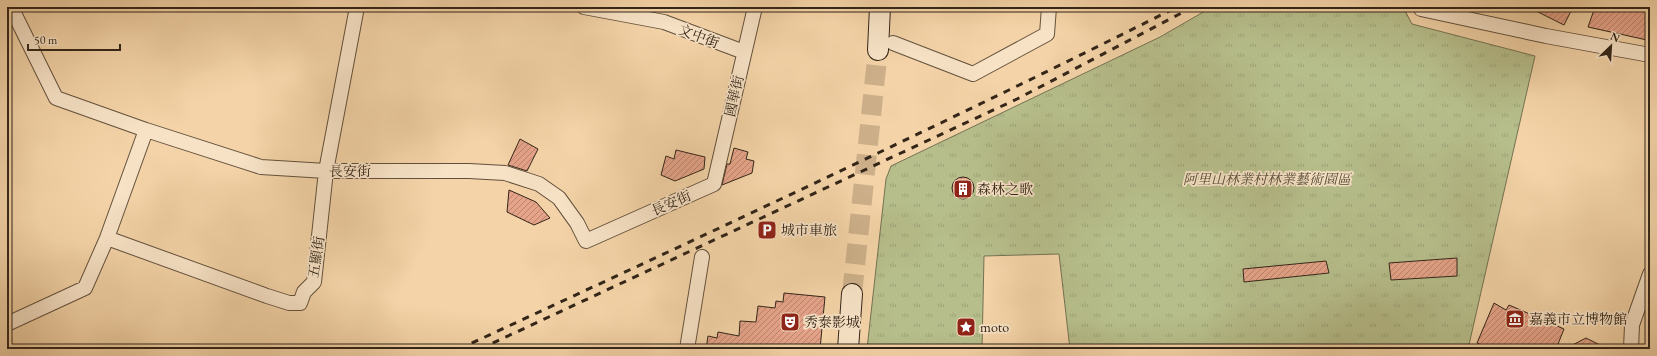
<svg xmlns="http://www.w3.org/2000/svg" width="1657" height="356" font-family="'EB Garamond','Noto Serif TC',serif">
<defs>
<pattern id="park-tufts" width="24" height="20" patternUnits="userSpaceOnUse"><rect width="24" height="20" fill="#b6be8b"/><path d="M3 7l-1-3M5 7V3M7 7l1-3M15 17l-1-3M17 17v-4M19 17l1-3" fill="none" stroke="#9da377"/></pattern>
<pattern id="building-hatch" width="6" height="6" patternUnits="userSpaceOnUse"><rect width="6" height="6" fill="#e5a389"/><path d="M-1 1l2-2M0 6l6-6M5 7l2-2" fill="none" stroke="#ba856f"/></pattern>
</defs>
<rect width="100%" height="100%" fill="#f3d3a7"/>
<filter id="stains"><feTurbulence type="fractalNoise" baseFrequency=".005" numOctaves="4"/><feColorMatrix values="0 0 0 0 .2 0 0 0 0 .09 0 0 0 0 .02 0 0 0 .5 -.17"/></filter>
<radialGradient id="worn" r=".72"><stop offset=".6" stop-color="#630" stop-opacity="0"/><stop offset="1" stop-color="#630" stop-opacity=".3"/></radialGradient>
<path fill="url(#park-tufts)" stroke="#747252" d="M1212,7H1403L1412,24L1535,56L1468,349H1070L1059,254L984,256L982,349H867L886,179L891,166L1160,37Z"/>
<path fill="url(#building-hatch)" stroke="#332518" d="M1528,7H1573L1564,25Z
M1595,7H1650V32L1647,40L1588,27Z
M520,139L538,149L527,171L508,165Z
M734,148L748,152L746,159L754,161L752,173L722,185L727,164H730Z
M676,150L705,157L704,169L675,181L661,175L666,156L674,159Z
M952 188a11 11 0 1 1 22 0a11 11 0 1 1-22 0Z
M509,190L536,202L550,218L534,225L507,212Z
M1457,258V276L1391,280L1389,263Z
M1326,261L1329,273L1244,282L1243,269Z
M784,293L825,297L820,349H706L708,336L717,338L718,332L739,336L740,321L756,322L758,306L775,308L776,301L783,302Z
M1494,303L1506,310L1509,305L1564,329L1556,349H1490L1477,343Z
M1586,338L1608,349H1565Z"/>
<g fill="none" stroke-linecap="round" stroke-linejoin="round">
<path stroke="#cdb08a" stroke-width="20" stroke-dasharray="20 10" stroke-linecap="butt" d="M852,294L878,50"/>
<g stroke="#63503c" stroke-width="16">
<path id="street" d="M11,7L56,98L146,130L261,167L326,171H469L505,173L539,184L559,198L577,223L586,241L714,184L755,7
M584,7L664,22L744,52
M1420,7L1421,9L1546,36L1650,55
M893,43L973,74L1047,34L1049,7
M107,238L267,296L289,303H300L304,292L314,282L326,171L357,7
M7,324L85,288L107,238L146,130
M687,349L702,257
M1631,349L1632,325L1650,274"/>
</g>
<g stroke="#332518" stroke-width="22">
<path id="secondary" d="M878,50L880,7
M848,349L852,294"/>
</g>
<use href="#street" stroke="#f7e2c6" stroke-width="14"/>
<use href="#secondary" stroke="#f7e2c6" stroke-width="20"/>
<path stroke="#332518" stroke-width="3" stroke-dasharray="7 7" stroke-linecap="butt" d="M459,349C699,238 940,126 1177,7
M480,349L1017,99L1193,7"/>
</g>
<defs>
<g id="building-square" transform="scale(1)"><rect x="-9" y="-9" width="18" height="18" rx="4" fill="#8f2418" stroke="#f7e2c6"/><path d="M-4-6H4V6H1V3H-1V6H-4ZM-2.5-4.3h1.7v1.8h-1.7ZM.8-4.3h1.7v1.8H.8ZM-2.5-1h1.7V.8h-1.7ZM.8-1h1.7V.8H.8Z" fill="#fff"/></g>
<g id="parking-square" transform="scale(1)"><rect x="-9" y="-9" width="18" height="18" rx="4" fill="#8f2418" stroke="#f7e2c6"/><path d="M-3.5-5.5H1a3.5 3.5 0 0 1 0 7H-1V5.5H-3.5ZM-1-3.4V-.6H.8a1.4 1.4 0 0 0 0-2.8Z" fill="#fff"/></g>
<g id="museum-square" transform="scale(1)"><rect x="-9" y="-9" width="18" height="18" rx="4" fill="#8f2418" stroke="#f7e2c6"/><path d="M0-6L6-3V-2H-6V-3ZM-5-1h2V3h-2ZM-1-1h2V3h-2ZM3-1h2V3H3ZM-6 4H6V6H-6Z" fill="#fff"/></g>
<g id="theatre-square" transform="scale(1)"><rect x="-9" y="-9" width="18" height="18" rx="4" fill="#8f2418" stroke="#f7e2c6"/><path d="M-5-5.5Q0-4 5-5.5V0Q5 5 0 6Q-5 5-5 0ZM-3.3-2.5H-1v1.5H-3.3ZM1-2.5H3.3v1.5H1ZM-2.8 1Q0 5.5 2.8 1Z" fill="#fff"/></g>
<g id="sight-square" transform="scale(1)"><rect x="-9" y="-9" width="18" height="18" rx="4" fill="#8f2418" stroke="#f7e2c6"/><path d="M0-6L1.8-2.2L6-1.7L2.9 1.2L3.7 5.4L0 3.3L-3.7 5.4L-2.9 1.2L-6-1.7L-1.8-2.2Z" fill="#fff"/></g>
</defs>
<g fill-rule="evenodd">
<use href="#building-square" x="963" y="189"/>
<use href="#parking-square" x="767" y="230"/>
<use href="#museum-square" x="1515" y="319"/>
<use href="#theatre-square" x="790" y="322"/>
<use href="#sight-square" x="966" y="327"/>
</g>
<g text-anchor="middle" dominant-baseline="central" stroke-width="3.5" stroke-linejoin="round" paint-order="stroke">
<g font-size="14" fill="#332518" stroke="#f7e2c6">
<text transform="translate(699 36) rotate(21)">文中街</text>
<text transform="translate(734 96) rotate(-77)">國華街</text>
<text x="350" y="171">長安街</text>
<text transform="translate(671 203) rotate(-24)">長安街</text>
<text transform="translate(316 257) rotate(-81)">五顯街</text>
</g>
<g font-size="14" font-style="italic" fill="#544b35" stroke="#f7e2c6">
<text x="1267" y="179">阿里山林業村林業藝術園區</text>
</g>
<g font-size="14" fill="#332518" stroke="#f7e2c6" text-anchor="start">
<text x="977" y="189">森林之歌</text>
<text x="781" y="230">城市車旅</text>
<text x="1529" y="319">嘉義市立博物館</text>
<text x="804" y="322">秀泰影城</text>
<text x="980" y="327">moto</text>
</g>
</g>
<rect width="1657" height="356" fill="none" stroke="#f3d3a7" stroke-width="24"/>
<rect x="8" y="8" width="1641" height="340" fill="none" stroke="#332518" stroke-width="2"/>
<rect x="12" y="12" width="1633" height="332" fill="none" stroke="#332518"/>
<g transform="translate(1611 46) rotate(25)" stroke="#f7e2c6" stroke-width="3" paint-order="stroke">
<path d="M0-3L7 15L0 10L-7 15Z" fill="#332518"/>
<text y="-6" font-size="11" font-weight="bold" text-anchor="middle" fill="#332518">N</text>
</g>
<path d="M28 44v6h92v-6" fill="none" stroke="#332518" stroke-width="2"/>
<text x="34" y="44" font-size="12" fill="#332518" stroke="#f7e2c6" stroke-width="3" paint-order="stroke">50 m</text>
<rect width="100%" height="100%" filter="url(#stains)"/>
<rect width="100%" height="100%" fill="url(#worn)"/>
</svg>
